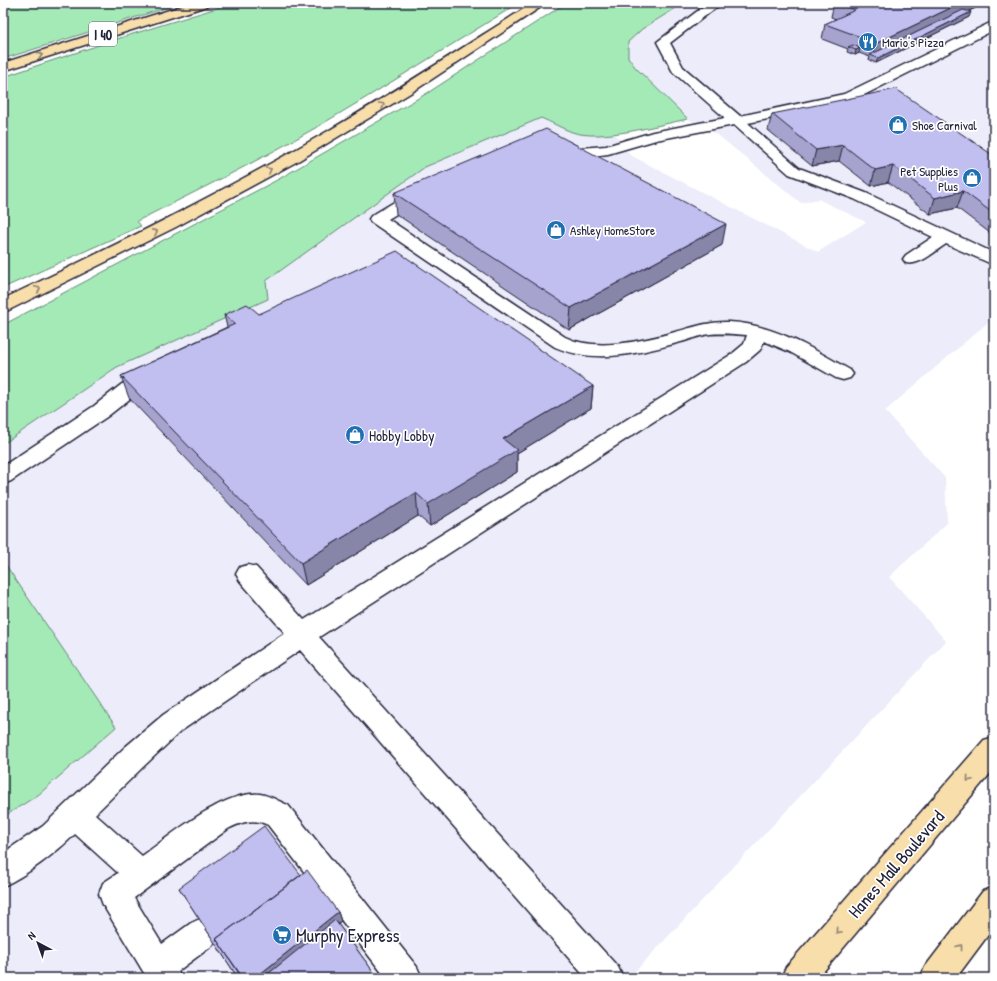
<svg xmlns="http://www.w3.org/2000/svg" width="997" height="981" font-family="'Patrick Hand',sans-serif">
<rect width="100%" height="100%" fill="#fff"/>
<filter id="ink" filterUnits="userSpaceOnUse"><feTurbulence type="fractalNoise" baseFrequency=".025" numOctaves="2"/><feDisplacementMap in="SourceGraphic" scale="8" xChannelSelector="R" yChannelSelector="G"/><feConvolveMatrix kernelMatrix="1 2 1 2 8 2 1 2 1" color-interpolation-filters="sRGB"/></filter>
<g filter="url(#ink)">
<path fill="#ececfa" d="M684,3H994V317L885,411L945,478L947,523L889,577L946,641L629,978H3V817L38,795L116,727L3,561V444L117,367L268,299L266,281L425,167L541,118L573,132L592,135L614,133L630,155L818,252L866,222L818,199L801,203L719,136L688,119L635,67L628,57V42L642,29Z"/>
<path fill="#a4eab6" stroke="#638678" d="M3,3H181L3,59Z
M233,3H519C452,44 385,87 317,127C258,161 197,191 137,221L141,226L3,288V77L123,37Z
M566,3H684L642,29L628,42V57L635,67L688,119C657,125 601,142 572,132C561,128 551,122 541,118L425,167L266,281L268,299L117,367L3,444V325L277,180L429,92Z
M3,561L116,727L38,795L3,817Z"/>
<g fill="none" stroke-linecap="round" stroke-linejoin="round">
<path stroke="#d3d3d8" stroke-width="28" stroke-dasharray="28 14" stroke-linecap="butt" d="M269,884L296,863
M306,978L353,940"/>
<g stroke="#22223b" stroke-width="3">
<path id="minor" d="M708,3H722L670,43L683,67L740,116L844,94L994,21V30L854,100L793,114L748,123L799,168L866,193L994,253V265L946,244C935,251 920,266 906,263L903,259L906,255L933,237L854,199L789,174L734,125L656,140L608,154L577,158L558,148L556,145L558,142L563,141L568,142L580,148L606,146L653,132L725,118L673,72L657,42Z
M422,187L428,189L430,192L428,195L388,219L565,337C596,352 643,341 675,332C694,327 710,321 729,322C773,324 812,348 850,370L853,374L850,378L843,380L836,378L790,352L764,341L760,350L746,362L319,637L618,967L623,978H586L300,650L181,731L144,766L95,814L142,856C170,836 224,790 260,794C269,795 280,802 288,805L417,967L422,978H386L268,825C253,818 242,822 228,829L134,898L162,944L191,923L202,918L213,923L218,934L213,945L178,971L181,978H147L103,905L99,894L103,883L118,873L75,834C57,852 26,876 3,886V853L43,826L124,748L163,715L285,633L240,581L236,574L240,567L248,565L256,567L304,620L732,354L744,344L747,335C734,334 722,333 710,334C700,335 690,340 681,342C641,353 595,365 555,347L371,222L369,219L371,216L416,189Z
M154,371L161,373L164,377L161,381L136,394L108,416L11,481L3,484V466L94,406L122,384Z"/>
</g>
<g stroke="#22223b" stroke-width="3">
<path id="major" d="M994,737V769L818,978H781L786,967L984,740Z
M994,887V927L956,978H920L925,967L983,891Z"/>
</g>
<g stroke="#22223b" stroke-width="3">
<path id="highway" d="M191,3H209L207,6L3,71V63Z
M533,3H547L417,89L298,161L176,227L9,310L3,311V299C113,247 223,192 328,131C398,90 465,46 533,3Z"/>
</g>
<use href="#minor" fill="#fff" fill-rule="evenodd"/>
<use href="#major" fill="#f8deab" fill-rule="evenodd"/>
<use href="#highway" fill="#f8deab" fill-rule="evenodd"/>
</g>
<path fill="#a6a3ce" stroke="#22223b" d="M834,3H986L969,11V17L876,63L869,60L870,57L859,53L855,55L847,52L848,49L822,39L825,24L836,19L831,17Z
M772,114L994,156V236L957,208L930,214L888,182L871,186L839,161L812,166L768,130Z
M394,193L722,245L569,330L396,214Z
M259,314L593,386L591,408L517,453V472L430,526L418,516L306,585L129,398L121,376L227,327L224,315Z
M301,875L338,912L341,921L338,924L378,978H238L179,888Z"/>
<path fill="#8785a8" stroke="#22223b" d="M961,3H986L873,56L877,43Z
M971,12L969,17L876,63L878,58Z
M860,48L859,53L855,55L856,50Z
M843,145L839,161L812,166L816,150Z
M893,166L888,182L871,186L875,170Z
M963,191L957,208L930,214L935,198Z
M726,224L722,245L569,330L571,308Z
M593,386L591,408L517,453V472L430,526L428,504L503,439Z
M416,493L418,516L306,585L301,563Z
M338,912L341,921L271,978H255Z"/>
<path fill="#c1bef0" stroke="#22223b" d="M835,3H961L877,43L825,24L855,10Z
M963,10L971,12L878,58L870,55Z
M853,45L860,48L856,50L848,47Z
M896,89L994,156V214L963,191L935,198L893,166L875,170L843,145L816,150L772,114Z
M546,129L726,224L571,308L394,193Z
M397,251L593,386L503,439L517,450L428,504L416,493L301,563L121,376L235,324L224,315L247,304L259,314Z
M264,826L301,875L216,939L219,943L242,978H238L179,888Z
M307,870L338,912L255,978H243L216,939Z
M335,920L378,978H263Z"/>
<defs><path id="oneway-chevron" d="M-2-3.5L2.5 0L-2 3.5" fill="none" stroke-width="1.6" stroke-linecap="round" stroke-linejoin="round"/></defs>
<g stroke="#8d8073">
<use href="#oneway-chevron" transform="translate(40 55) rotate(-18)"/>
<use href="#oneway-chevron" transform="translate(382 105) rotate(-31)"/>
<use href="#oneway-chevron" transform="translate(269 170) rotate(-29)"/>
<use href="#oneway-chevron" transform="translate(155 232) rotate(-28)"/>
<use href="#oneway-chevron" transform="translate(38 289) rotate(-25)"/>
<use href="#oneway-chevron" transform="translate(969 779) rotate(131)"/>
<use href="#oneway-chevron" transform="translate(838 931) rotate(131)"/>
<use href="#oneway-chevron" transform="translate(960 947) rotate(-53)"/>
</g>
</g>
<defs>
<g id="restaurant-disc" transform="scale(1)"><circle r="9.5" fill="#1f6fb2" stroke="#fff"/><path d="M-5-6h1v4h1v-4h1v4h1v-4h1v5L-1.5 .5V6h-2V.5L-5-1ZM5-6V6H3V1.5H1.5Q1.5-4 5-6Z" fill="#fff"/></g>
<g id="shop-disc" transform="scale(1)"><circle r="9.5" fill="#1f6fb2" stroke="#fff"/><path d="M-5-2.5h2.3a2.7 3.5 0 0 1 5.4 0H5L5.5 6h-11ZM-1.5-2.5h3a1.5 2.3 0 0 0-3 0Z" fill="#fff"/></g>
<g id="supermarket-disc" transform="scale(1)"><circle r="9.5" fill="#1f6fb2" stroke="#fff"/><path d="M-6-5.5h2.5l.6 2H6L4.5 2H-2.5L-4.4-4H-6ZM-1.5 3.2a1.3 1.3 0 1 0 .1 0ZM3 3.2a1.3 1.3 0 1 0 .1 0Z" fill="#fff"/></g>
</defs>
<g fill-rule="evenodd">
<use href="#restaurant-disc" x="868" y="42"/>
<use href="#shop-disc" x="898" y="125"/>
<use href="#shop-disc" x="972" y="178"/>
<use href="#shop-disc" x="556" y="230"/>
<use href="#shop-disc" x="355" y="435"/>
<use href="#supermarket-disc" x="282" y="935"/>
</g>
<g text-anchor="middle" dominant-baseline="central" stroke-width="3.5" stroke-linejoin="round" paint-order="stroke">
<g font-size="13" fill="#22223b" stroke="#fff" text-anchor="start">
<text x="882" y="42">Mario's Pizza</text>
<text x="912" y="125">Shoe Carnival</text>
<text x="958" y="171" text-anchor="end">Pet Supplies<tspan x="958" dy="15">Plus</tspan></text>
<text x="570" y="230">Ashley HomeStore</text>
</g>
<rect fill="#fff" stroke="#646476" stroke-width="1" x="89" y="22" width="28" height="24" rx="3"/>
<g font-size="14" font-weight="bold" fill="#22223b">
<text x="103" y="34">I 40</text>
</g>
<g font-size="15" fill="#22223b" stroke="#fff" text-anchor="start">
<text x="369" y="435">Hobby Lobby</text>
</g>
<g font-size="18" fill="#22223b" stroke="#fff">
<text transform="translate(896 864) rotate(-49)">Hanes Mall Boulevard</text>
</g>
<g font-size="18" fill="#22223b" stroke="#fff" text-anchor="start">
<text x="296" y="935">Murphy Express</text>
</g>
</g>
<rect width="997" height="981" fill="none" stroke="#fff" stroke-width="16"/>
<rect x="8" y="8" width="981" height="965" fill="none" stroke="#22223b" stroke-width="1.5" filter="url(#ink)"/>
<g transform="translate(38 943) rotate(319)" stroke="#ffffff" stroke-width="3" paint-order="stroke">
<path d="M0-3L7 15L0 10L-7 15Z" fill="#22223b"/>
<text y="-6" font-size="11" font-weight="bold" text-anchor="middle" fill="#22223b">N</text>
</g>
</svg>
